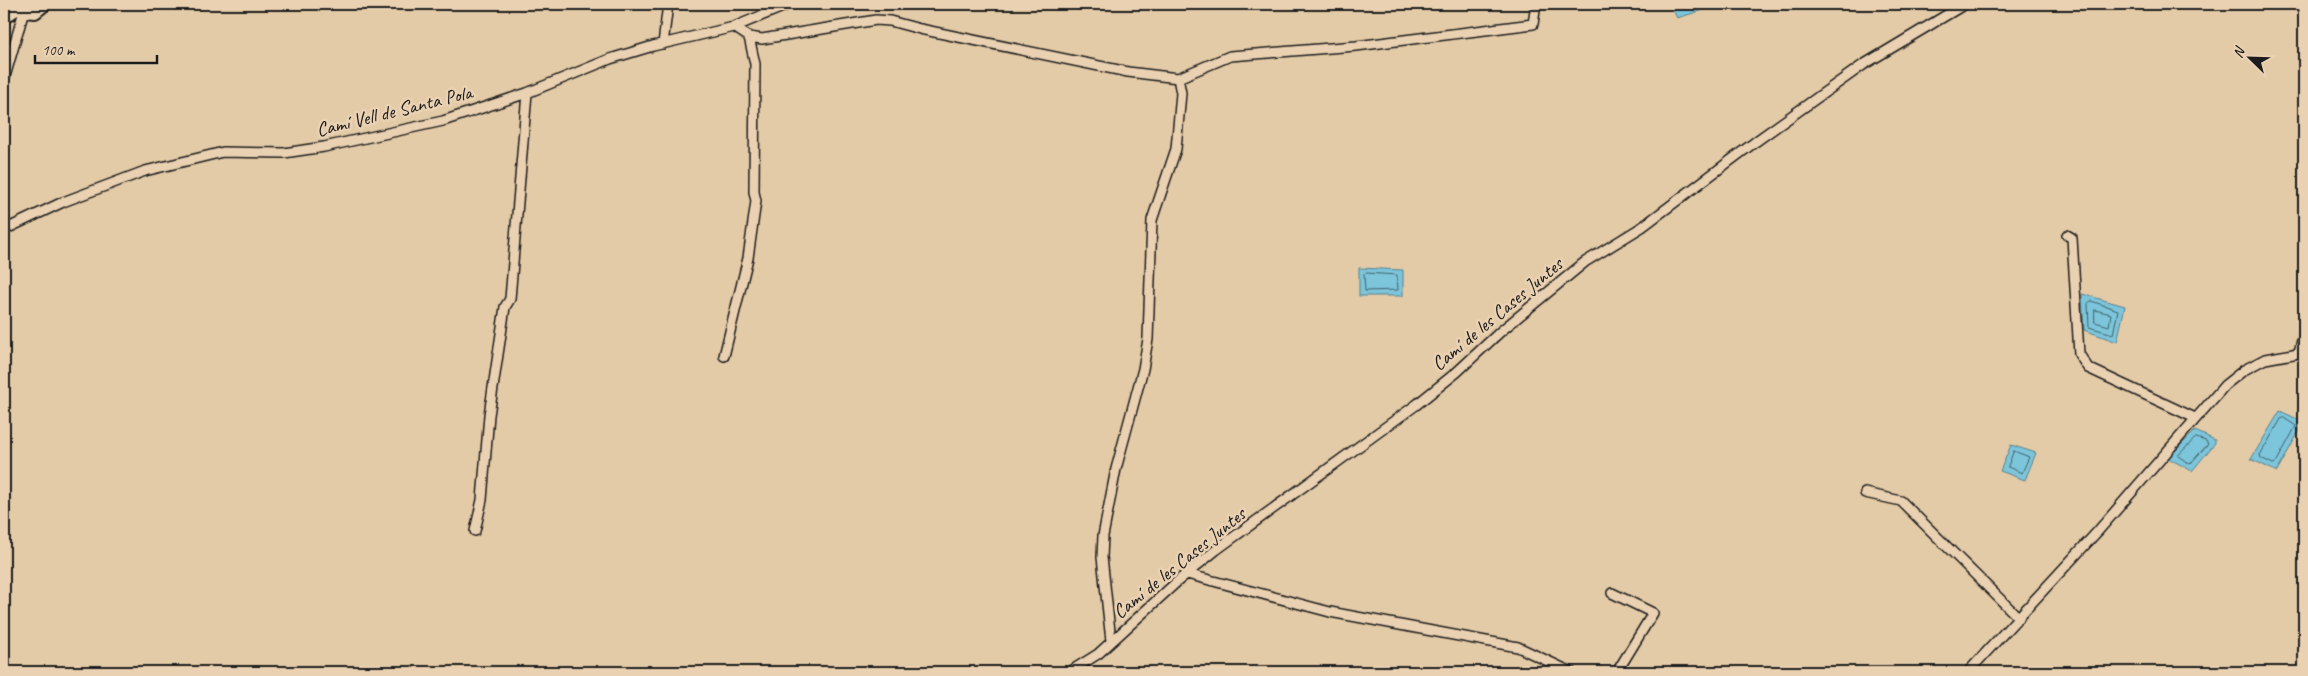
<svg xmlns="http://www.w3.org/2000/svg" width="2308" height="676" font-family="Caveat,sans-serif">
<rect width="100%" height="100%" fill="#e4cba7"/>
<filter id="ink" filterUnits="userSpaceOnUse"><feTurbulence type="fractalNoise" baseFrequency=".02" numOctaves="2"/><feDisplacementMap in="SourceGraphic" scale="10" xChannelSelector="R" yChannelSelector="G"/><feConvolveMatrix kernelMatrix="1 2 1 2 8 2 1 2 1" color-interpolation-filters="sRGB"/></filter>
<g filter="url(#ink)">
<path fill="#7bc5db" stroke="#55818f" d="M1670,4H1720V5L1677,18Z
M1359,268L1403,270V296H1359Z
M2082,294L2125,306L2117,342L2084,330Z
M2280,411L2304,422L2277,472L2251,459Z
M2195,431L2215,440V443L2192,471L2168,458Z
M2011,445L2036,453L2025,480L2000,471Z"/>
<g fill="none" stroke-linecap="round" stroke-linejoin="round">
<path stroke="#426068" stroke-width="1" d="M1366,273L1397,275L1398,290L1365,291L1364,275Z
M2091,301L2118,310L2113,334L2089,327L2088,304Z
M2095,310L2111,314L2109,326L2095,322Z
M2284,418L2296,426L2276,463L2273,464L2261,458L2260,455L2281,419Z
M2196,438L2206,441L2208,444L2190,464L2178,456Z
M2014,451L2029,457L2022,473L2008,467Z"/>
<g stroke="#1c1c1c" stroke-width="12">
<path id="minor" d="M734,27L749,37L762,39L876,20L890,21L920,29L1128,72L1178,78L1230,56L1356,46L1533,24L1536,4
M663,44L668,4
M4,80L24,11
M4,230L63,202L145,171L223,152L284,153L324,147L443,121L527,93L610,59L653,46L734,27L790,4
M2067,235L2072,238L2079,354L2088,368L2195,418
M2299,353L2304,331
M724,356L748,258L756,201L754,192L755,64L749,37
M1865,493L1901,501L2019,618
M475,531L482,500L489,415L505,307L510,299L527,93
M1187,574L1330,612L1518,647L1571,672
M1612,593L1653,613L1617,672
M1111,641L1102,557L1103,536L1116,469L1143,369L1148,339L1152,220L1176,149L1181,93L1178,78
M1069,672L1098,654L1179,580L1216,550L1416,405L1457,372L1501,331L1585,262L1642,227L1755,142L1863,65L1965,4
M1968,672L2098,531L2225,385L2244,370L2265,359L2304,352"/>
</g>
<g stroke="#1c1c1c" stroke-width="16">
<path id="secondary" d="M18,7L24,11L35,12L45,4
M4,17L24,4"/>
</g>
<use href="#minor" stroke="#ead1b2" stroke-width="9"/>
<use href="#secondary" stroke="#ead1b2" stroke-width="12"/>
</g>
</g>
<g text-anchor="middle" dominant-baseline="central" stroke-width="5" stroke-linejoin="round" paint-order="stroke">
<g font-size="20" fill="#1c1c1c" stroke="#ead1b2">
<text transform="translate(394 111) rotate(-14)">Camí Vell de Santa Pola</text>
<text transform="translate(1497 314) rotate(-40)">Camí de les Cases Juntes</text>
<text transform="translate(1179 563) rotate(-39)">Camí de les Cases Juntes</text>
</g>
</g>
<rect width="2308" height="676" fill="none" stroke="#ead1b2" stroke-width="20"/>
<rect x="10" y="10" width="2288" height="656" fill="none" stroke="#1c1c1c" stroke-width="2" filter="url(#ink)"/>
<g transform="translate(2250 58) rotate(293)" stroke="#ead1b2" stroke-width="4" paint-order="stroke">
<path d="M0-4L9 19L0 12L-9 19Z" fill="#1c1c1c"/>
<text y="-8" font-size="14" font-weight="bold" text-anchor="middle" fill="#1c1c1c">N</text>
</g>
<path d="M35 55v8h122v-8" fill="none" stroke="#1c1c1c" stroke-width="2.5"/>
<text x="42" y="55" font-size="15" fill="#1c1c1c" stroke="#ead1b2" stroke-width="4" paint-order="stroke">100 m</text>
</svg>
